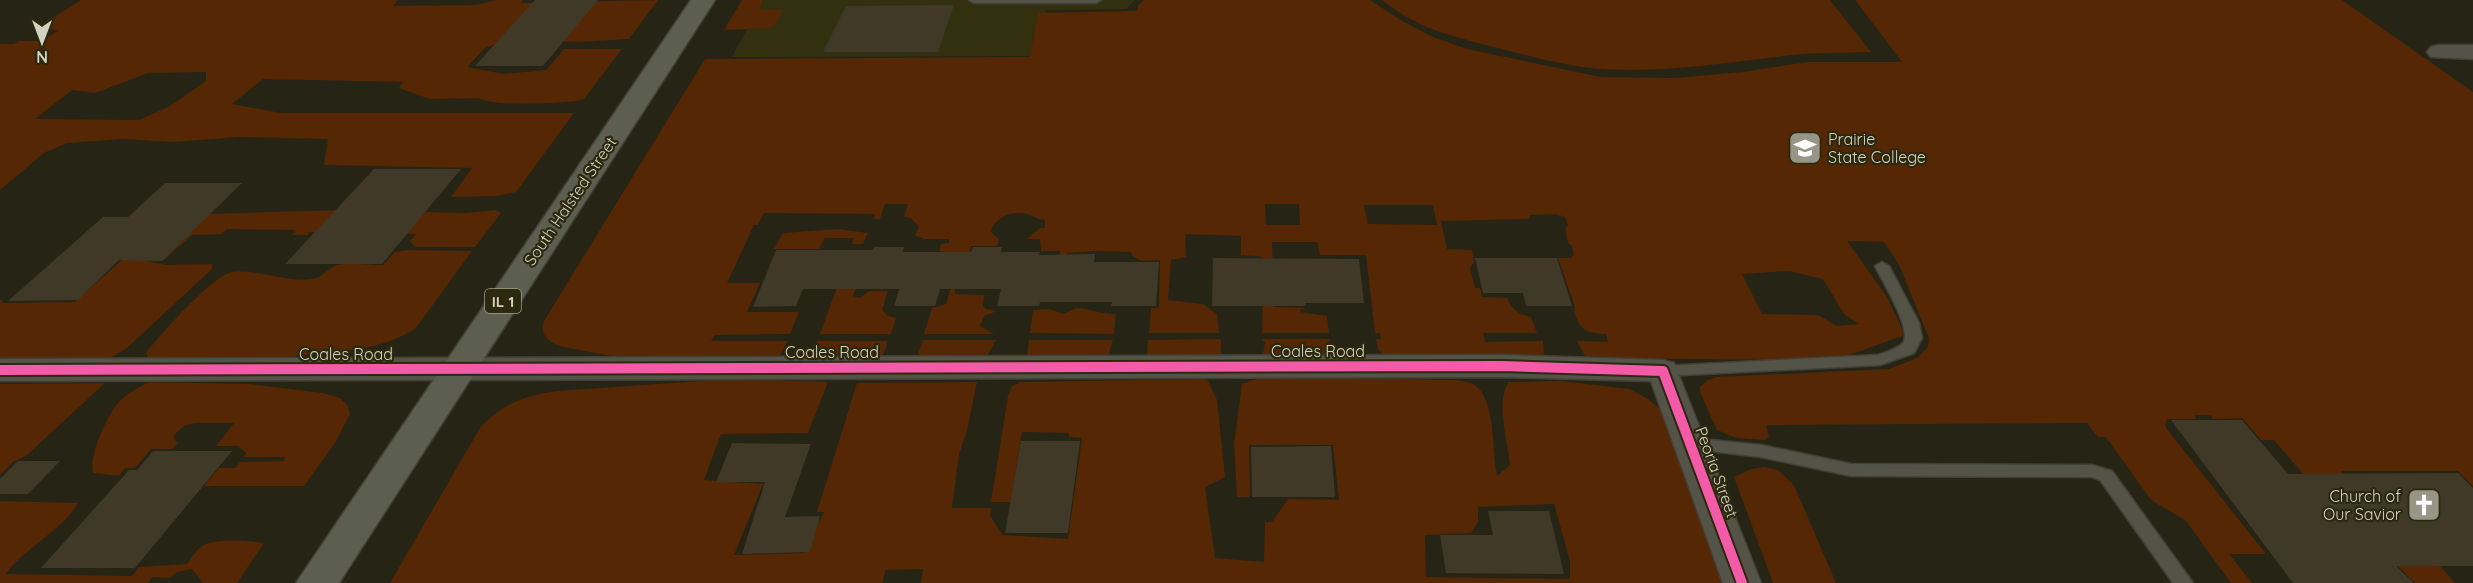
<svg xmlns="http://www.w3.org/2000/svg" width="2473" height="583" font-family="Quicksand,sans-serif">
<rect width="100%" height="100%" fill="#262415"/>
<path fill="#333010" d="M763,0H1135L1126,9L1046,10L1034,56L732,57Z"/>
<path fill="#552704" fill-rule="evenodd" d="M81,0H398L393,6L476,5L496,0H523L521,3L658,0L629,39L578,42L524,39L519,36L485,48L467,67L504,74L546,70L564,49H622L584,99L577,101C560,103 491,107 479,98L430,99L399,88L403,82L263,79L232,104L281,113H574L516,192L497,196L451,197L472,168L324,165L328,139L238,137L174,142L124,139L67,143L44,153L0,190V44H14L19,41H40L58,31L41,25ZM206,72V81L170,106L139,120L35,119L72,90L95,93L148,73Z
M742,0H763L759,9L783,10L774,26L769,28L724,30Z
M1144,0H1370L1404,22L1433,37L1467,49L1601,77L1674,78L1743,72L1808,62H1902L1855,0H2342L2473,92V486L2458,471H2341L2388,524H2346L2274,440H2261L2242,418L2213,419L2211,415H2195L2196,419H2167L2165,426L2170,433L2266,554H2229L2252,583H2231L2186,521L2151,500L2106,437H2098L2087,423L1769,425L1766,426L1769,436L1765,440L1736,438L1717,430L1700,392V387L1708,380L1717,377L1889,369L1917,358L1928,347L1929,338L1899,265L1884,242L1847,241L1887,297L1905,335L1852,354L1809,360L1586,358L1577,341L1608,342L1606,334C1584,333 1579,329 1574,309L1575,307L1558,258H1571L1574,254L1572,246L1568,243L1565,228L1568,225L1565,217L1556,214L1530,215L1528,219L1441,221L1447,249L1472,250L1474,262L1470,268L1475,288H1480L1482,297L1507,298C1512,310 1519,314 1531,317L1537,333H1483L1485,342L1543,341L1544,358H1386L1378,349L1376,339H1381L1380,333H1375L1366,255H1320L1317,242H1272L1273,269L1259,256L1241,255V236L1185,234L1186,257L1171,260L1168,300L1203,304L1217,314L1219,333H1149L1151,308H1159L1160,260L1142,261L1132,256L1131,252L1094,251L1067,253L1059,300H1054L1060,251H1041L1040,239H1027L1040,228H1045V220C1037,220 1035,216 1027,214C1013,210 994,217 991,232L999,239L997,246H971L962,283L954,287L955,294L984,295L983,306L986,309L997,311L984,316L980,326L994,334H924L932,308L946,304L958,264L941,262L944,252L939,251L941,244L949,243V239H924L915,235L919,227L911,218L904,217L908,204H885L880,219H874L875,214L764,213L758,225H754L727,283H760L747,312H799L790,334L715,335L711,341H788L777,360C713,360 647,364 584,351C574,348 562,348 553,343C544,338 540,330 544,321L705,59L1030,57L1038,13L1137,11L1138,5ZM1265,204H1299L1300,225H1266ZM1364,205H1433L1437,225L1368,224ZM1789,271L1823,279L1844,314L1859,324L1837,326L1818,315L1762,314L1742,274Z
M1382,0H1830L1871,52C1842,53 1813,52 1784,56C1723,63 1663,73 1602,69C1564,66 1526,55 1490,46C1447,35 1417,28 1382,0Z
M342,210L467,213L495,210L501,213L475,247H415L410,241L416,234L310,232L307,235H292L296,230L227,229L222,234L192,235L164,260L120,252L202,214Z
M838,229L868,233L863,244H852L853,238H825L819,249H774L783,233Z
M407,250L472,251L416,328C387,347 357,350 324,353C265,360 207,362 149,360L146,353C159,336 213,275 232,272C259,269 286,283 313,279C323,277 328,268 337,265C347,262 371,265 383,265L395,252Z
M126,256L166,265L213,264L212,269L127,348L104,362L0,363V299L4,303L75,302Z
M865,263L853,296L860,298L869,291H888L882,310L888,316L896,318L891,334H820L837,287Z
M1263,275L1272,276L1274,307L1306,308L1300,310V312L1327,316L1329,333H1262Z
M1076,308C1090,308 1102,315 1116,314L1114,334L1030,333L1033,310L1049,309L1063,314Z
M1221,339V359H1147L1148,340Z
M1262,339H1330L1324,358L1262,359L1265,343Z
M923,340H996L986,358H921L918,354Z
M1029,340H1113L1107,359H1033L1027,356Z
M817,341H888L884,353L880,358L811,360Z
M1286,377L1456,380C1463,381 1469,382 1475,385C1496,400 1492,452 1497,476L1510,465C1508,444 1495,399 1509,382L1561,381L1629,389L1648,399L1674,421L1730,583H921L923,569L886,570L882,583H390L480,428C500,405 526,395 557,391L729,379L828,382L808,433L721,434L704,480L763,484L734,555L804,553L824,512H817L857,383L977,382L967,431L959,454L952,508H991L990,515L1002,535L1068,539L1082,438L1069,437V433L1022,432L1011,502H991L1008,396L1012,386L1021,382L1207,379L1217,400L1225,477L1205,487L1215,558L1264,562L1265,522H1272L1288,499L1339,500L1333,445H1249L1250,497H1237L1234,444L1242,384L1259,378ZM1554,504L1570,561V579L1426,577L1425,535L1471,533L1478,522V507Z
M150,382L249,384L323,393L340,398L348,406L350,414L335,443L304,486H204L219,468H235L240,462L284,461L285,457H244L246,453L238,446H216L234,423H195L184,426L174,435L175,441L178,443L172,449H151L135,468H125L119,476L93,473C88,458 107,415 118,403C127,393 138,387 150,382Z
M105,383L26,456L13,462L0,475V384Z
M1764,467L1778,470L1794,485L1836,583H1773L1734,477L1751,469Z
M0,501L78,503C61,532 25,547 6,574L132,576L139,567L187,564C192,557 198,547 206,544C223,538 247,541 264,543L237,583H203L192,569L177,572L170,578L152,577L148,583H0Z
M2390,558L2439,565L2455,583H2415Z"/>
<path fill="#403927" d="M535,0H598L543,66H475Z
M954,5L938,52H823L846,6Z
M374,169H461L382,264H285Z
M165,183H242L162,261L119,260L78,300L8,301L103,217H128Z
M874,247H904L903,252H971L973,247H1002L1001,252H1040L1039,255L1095,254L1094,262H1159L1156,306H1111L1112,302H1040L1039,306H997L1001,289H940L935,306H894L899,289H803L796,306L753,307L776,250H873Z
M1213,258L1359,259L1364,303H1305L1306,306H1212Z
M1475,258H1557L1572,306H1526L1523,293H1483Z
M2171,420H2242L2288,474L2458,473L2473,488V566H2396L2414,583H2293Z
M1021,441H1080L1068,533H1005Z
M732,443L811,444L785,517L820,516L810,552L742,554L765,482H716Z
M1331,446L1335,497H1252L1251,447Z
M153,451H232L135,568H41L129,470H137Z
M18,461H60L28,494H0V479Z
M1488,511H1549L1564,574L1446,573L1440,535H1493Z"/>
<g fill="none" stroke-linecap="round" stroke-linejoin="round">
<g stroke="#424035" stroke-width="3">
<path id="service" d="M969,0H1101L1096,3H974Z
M1882,262L1889,266L1919,323L1922,338L1914,353L1880,365L1663,376L1657,375L1655,371L1657,367L1663,366L1878,355C1885,352 1898,349 1903,343C1913,331 1882,280 1875,266Z
M1691,438L1761,445L1851,464L2092,465L2112,471L2193,583H2173L2100,480L2092,477L1851,476L1761,457L1685,448L1682,444L1685,440Z"/>
</g>
<g stroke="#424035" stroke-width="3">
<path id="minor" d="M2439,45H2473V59L2431,57L2427,52L2431,47Z
M1502,355L1663,360L1674,363L1761,583H1723L1651,381L1502,377L0,381V359Z"/>
</g>
<g stroke="#424035" stroke-width="3">
<path id="primary" d="M691,0H715L339,583H296Z"/>
</g>
<use href="#service" fill="#545348" fill-rule="evenodd"/>
<use href="#minor" fill="#545348" fill-rule="evenodd"/>
<use href="#primary" fill="#5c5f50" fill-rule="evenodd"/>
<g stroke="#2c290f" stroke-width="14">
<path id="cycleway" d="M0,370L1502,366L1663,371L1742,583"/>
</g>
<use href="#cycleway" stroke="#f35aa7" stroke-width="10"/>
</g>
<defs>
<g id="university-square" transform="scale(1.725)"><rect x="-9" y="-9" width="18" height="18" rx="4" fill="#969586" stroke="#2c290f"/><path d="M0-5L7-2L0 1L-7-2ZM-4 1L0 2.5L4 1V4Q0 6-4 4Z" fill="#fff"/></g>
<g id="church-square" transform="scale(1.725)"><rect x="-9" y="-9" width="18" height="18" rx="4" fill="#969586" stroke="#2c290f"/><path d="M-1.2-6h2.4v3.5h3.3v2.4h-3.3V6h-2.4V-.1h-3.3v-2.4h3.3Z" fill="#fff"/></g>
</defs>
<g fill-rule="evenodd">
<use href="#university-square" x="1805" y="148"/>
<use href="#church-square" x="2424" y="505"/>
</g>
<g text-anchor="middle" dominant-baseline="central" stroke-width="4.5" stroke-linejoin="round" paint-order="stroke">
<rect fill="#2c290f" stroke="#a19f8d" stroke-width="1.5" x="485" y="289" width="36" height="24" rx="4.5"/>
<g font-size="15" font-weight="bold" fill="#d3d2c3">
<text x="503" y="301">IL 1</text>
</g>
<g font-size="16" fill="#d3d2c3" stroke="#2c290f" text-anchor="start">
<text x="1828" y="139">Prairie<tspan x="1828" dy="18">State College</tspan></text>
<text x="2401" y="496" text-anchor="end">Church of<tspan x="2401" dy="18">Our Savior</tspan></text>
</g>
<g font-size="16" fill="#d3d2c3" stroke="#2c290f">
<text transform="translate(570 201) rotate(-56)">South Halsted Street</text>
<text x="1318" y="351">Coales Road</text>
<text x="832" y="352">Coales Road</text>
<text x="346" y="354">Coales Road</text>
<text transform="translate(1717 472) rotate(70)">Peoria Street</text>
</g>
</g>
<g transform="translate(42 42) rotate(180)" stroke="#2c290f" stroke-width="4.5" paint-order="stroke">
<path d="M0-4.5L10 22L0 15L-10 22Z" fill="#d3d2c3"/>
<text y="-9" font-size="16" font-weight="bold" text-anchor="middle" fill="#d3d2c3">N</text>
</g>
</svg>
